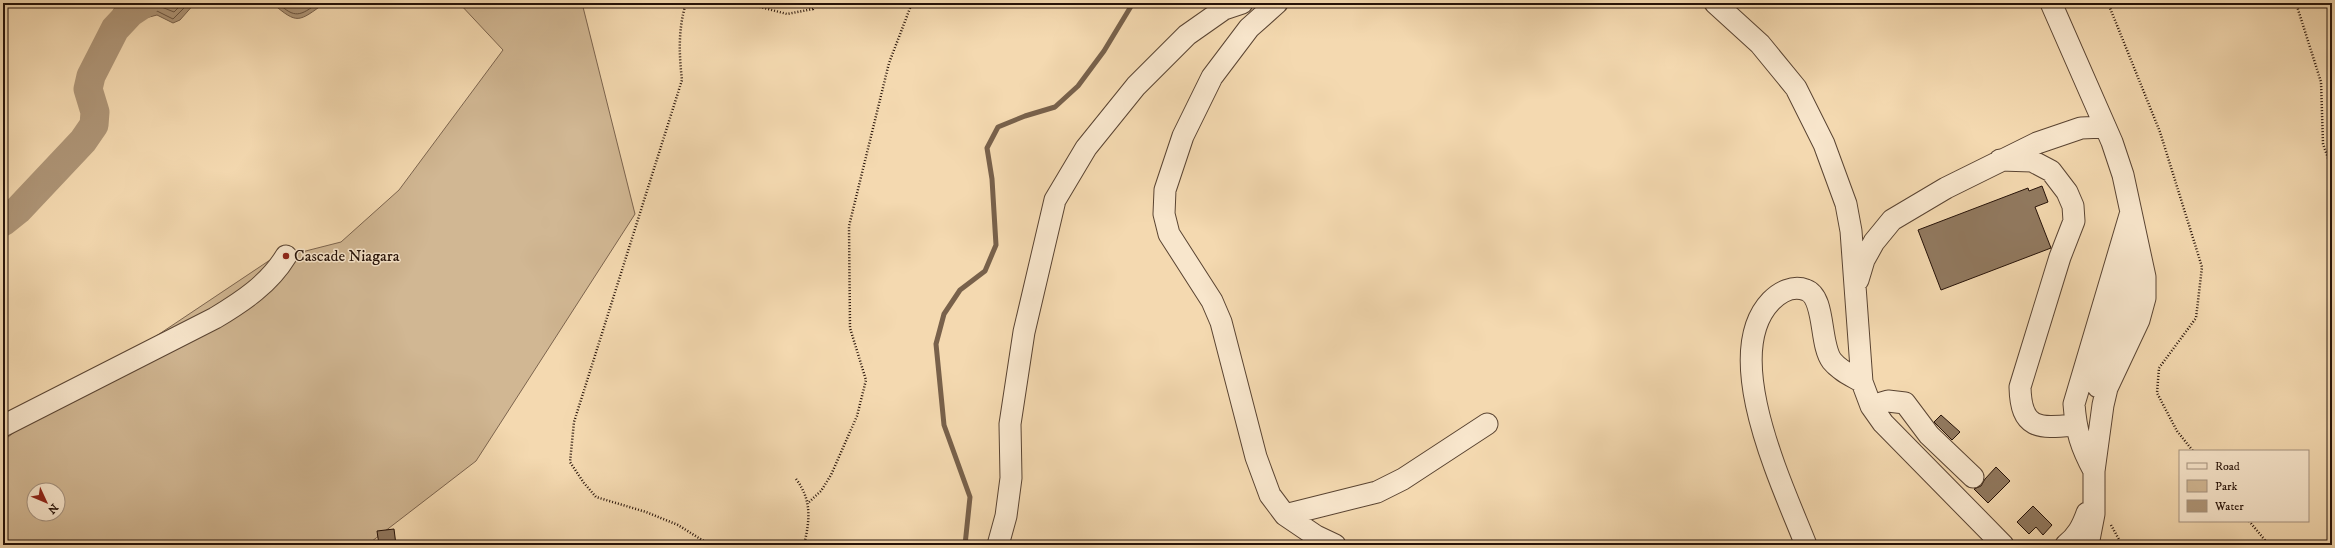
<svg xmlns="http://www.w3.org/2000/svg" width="2335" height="548" font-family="'IM FELL DW Pica',serif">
<rect width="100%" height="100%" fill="#f4d9b0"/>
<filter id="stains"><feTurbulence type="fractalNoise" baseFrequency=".005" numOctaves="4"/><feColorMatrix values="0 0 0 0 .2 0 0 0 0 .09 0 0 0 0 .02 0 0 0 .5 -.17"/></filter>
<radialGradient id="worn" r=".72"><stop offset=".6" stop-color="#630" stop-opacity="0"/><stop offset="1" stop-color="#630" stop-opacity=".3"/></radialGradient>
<path fill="#d1b793" stroke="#7c644e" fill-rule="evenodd" d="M459,3H582L635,214L476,461L367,545H3V441L26,423L279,254L286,256L341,242L399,190L503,50ZM34,490H58V514H34Z"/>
<path fill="#ae9577" stroke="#78614b" d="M117,3H195L180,20L173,23L157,15L138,20L112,43L101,36Z
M272,3H325C298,22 298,25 272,3Z"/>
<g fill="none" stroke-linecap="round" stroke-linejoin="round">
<path stroke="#6a5440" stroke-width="1" d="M120,3L106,33L110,37L136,17L157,11L173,19L189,3
M125,3L117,19L119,22L147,7L159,6L174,12L183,3
M278,3C295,19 300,16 318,3"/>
<path stroke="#78614b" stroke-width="5" d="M965,545L970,497L944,425L936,344L944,314L960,290L985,271L996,245L992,179L987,148L998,127L1025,116L1055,107L1078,86L1104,51L1133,3"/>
<path stroke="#ae9577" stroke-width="29" d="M3,222L18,210L83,141L94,125L95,112L88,89L91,76L115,29L130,13L145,3"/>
</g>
<path fill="#91795f" stroke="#261208" d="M2042,186L2048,202L2035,207L2051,248L1941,290L1918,230L2028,188L2029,191Z
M1941,415L1960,432L1952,440L1934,422Z
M1996,467L2010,481L1988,503L1974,489L1981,486L1985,479Z
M2033,506L2052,525L2043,535L2036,527L2029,534L2017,522Z
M394,529L396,545H379L377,531Z"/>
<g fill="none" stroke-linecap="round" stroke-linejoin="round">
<g stroke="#5a4432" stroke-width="23">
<path id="minor" d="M1277,3L1249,28L1212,77L1183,136L1165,190L1164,214L1169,234L1212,301L1221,322L1256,457L1270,495L1285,515L1316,536L1335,545
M1715,3L1760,44L1796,88L1824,144L1846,204L1851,231L1862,382L1871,406L1883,423L2003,545
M2051,3L2112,142L2123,175L2145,277V298L2139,320L2107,388L2103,405L2094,471V514L2088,545
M2000,160L2032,161L2051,171L2067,192L2073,206L2074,221L2060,257L2020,387C2021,431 2040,428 2076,425
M1858,280L1864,260L1874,242L1892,220L1946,188L2037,143L2081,128L2105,127
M2098,387L2128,282L2131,245
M1871,406L1888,401L1905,403L1929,435L1973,477
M3,426L215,318C243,301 269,284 286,256
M2094,471C2081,447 2076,431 2074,404L2130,215
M1285,515L1377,492L1403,479L1487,424
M998,545L1006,516L1011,478L1010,424L1024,332L1055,200L1086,148L1136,86L1187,35L1224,9L1242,3
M1806,545C1783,486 1719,355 1771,301C1780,292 1793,285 1806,290C1826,297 1819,344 1832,361C1840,371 1852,376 1862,382
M2066,545C2077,536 2082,527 2087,513"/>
</g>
<path stroke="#261208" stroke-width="2.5" stroke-dasharray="1 2" stroke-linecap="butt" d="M686,3C678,29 679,54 682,80L574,422L570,462L584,483L596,497L646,512L678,525L710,545
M745,3L787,14L813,9L815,3
M2108,3L2160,132L2202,267L2196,318L2159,368L2157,393L2177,431L2193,451
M2296,3L2321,82L2323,144L2332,169
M796,479C812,500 810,520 804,545
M809,502L821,491L831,475L857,416L866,380L850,328L849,226L889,63L912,3
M2249,521L2269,545
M2111,525L2122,545"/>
<use href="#minor" stroke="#f8e6cc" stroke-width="21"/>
</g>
<circle fill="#8f2418" stroke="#f8e6cc" stroke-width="1.5" cx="286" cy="256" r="4"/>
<g text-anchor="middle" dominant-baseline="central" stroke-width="3" stroke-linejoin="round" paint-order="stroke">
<g font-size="16" fill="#261208" stroke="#f8e6cc" text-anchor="start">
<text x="294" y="256">Cascade Niagara</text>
</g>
</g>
<rect width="2335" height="548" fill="none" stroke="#f4d9b0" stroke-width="16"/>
<rect x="4" y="4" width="2327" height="540" fill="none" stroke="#261208" stroke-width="2"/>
<rect x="8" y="8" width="2319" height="532" fill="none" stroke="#261208"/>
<rect x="2179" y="450" width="130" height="72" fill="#f8e6cc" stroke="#a4917e"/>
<rect x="2187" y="463" width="20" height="6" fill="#f8e6cc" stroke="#a4917e"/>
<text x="2215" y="470" font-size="12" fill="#261208">Road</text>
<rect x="2187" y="480" width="20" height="12" fill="#d1b793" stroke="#a4917e"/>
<text x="2215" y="490" font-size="12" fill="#261208">Park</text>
<rect x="2187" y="500" width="20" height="12" fill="#ae9577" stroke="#a4917e"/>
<text x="2215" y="510" font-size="12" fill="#261208">Water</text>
<g transform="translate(46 502) rotate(134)"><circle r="19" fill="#f8e6cc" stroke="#a4917e"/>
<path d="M0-3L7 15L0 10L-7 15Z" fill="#8f2418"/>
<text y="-6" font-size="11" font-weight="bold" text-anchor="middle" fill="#261208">N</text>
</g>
<rect width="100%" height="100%" filter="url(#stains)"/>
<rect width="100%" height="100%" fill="url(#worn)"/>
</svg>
